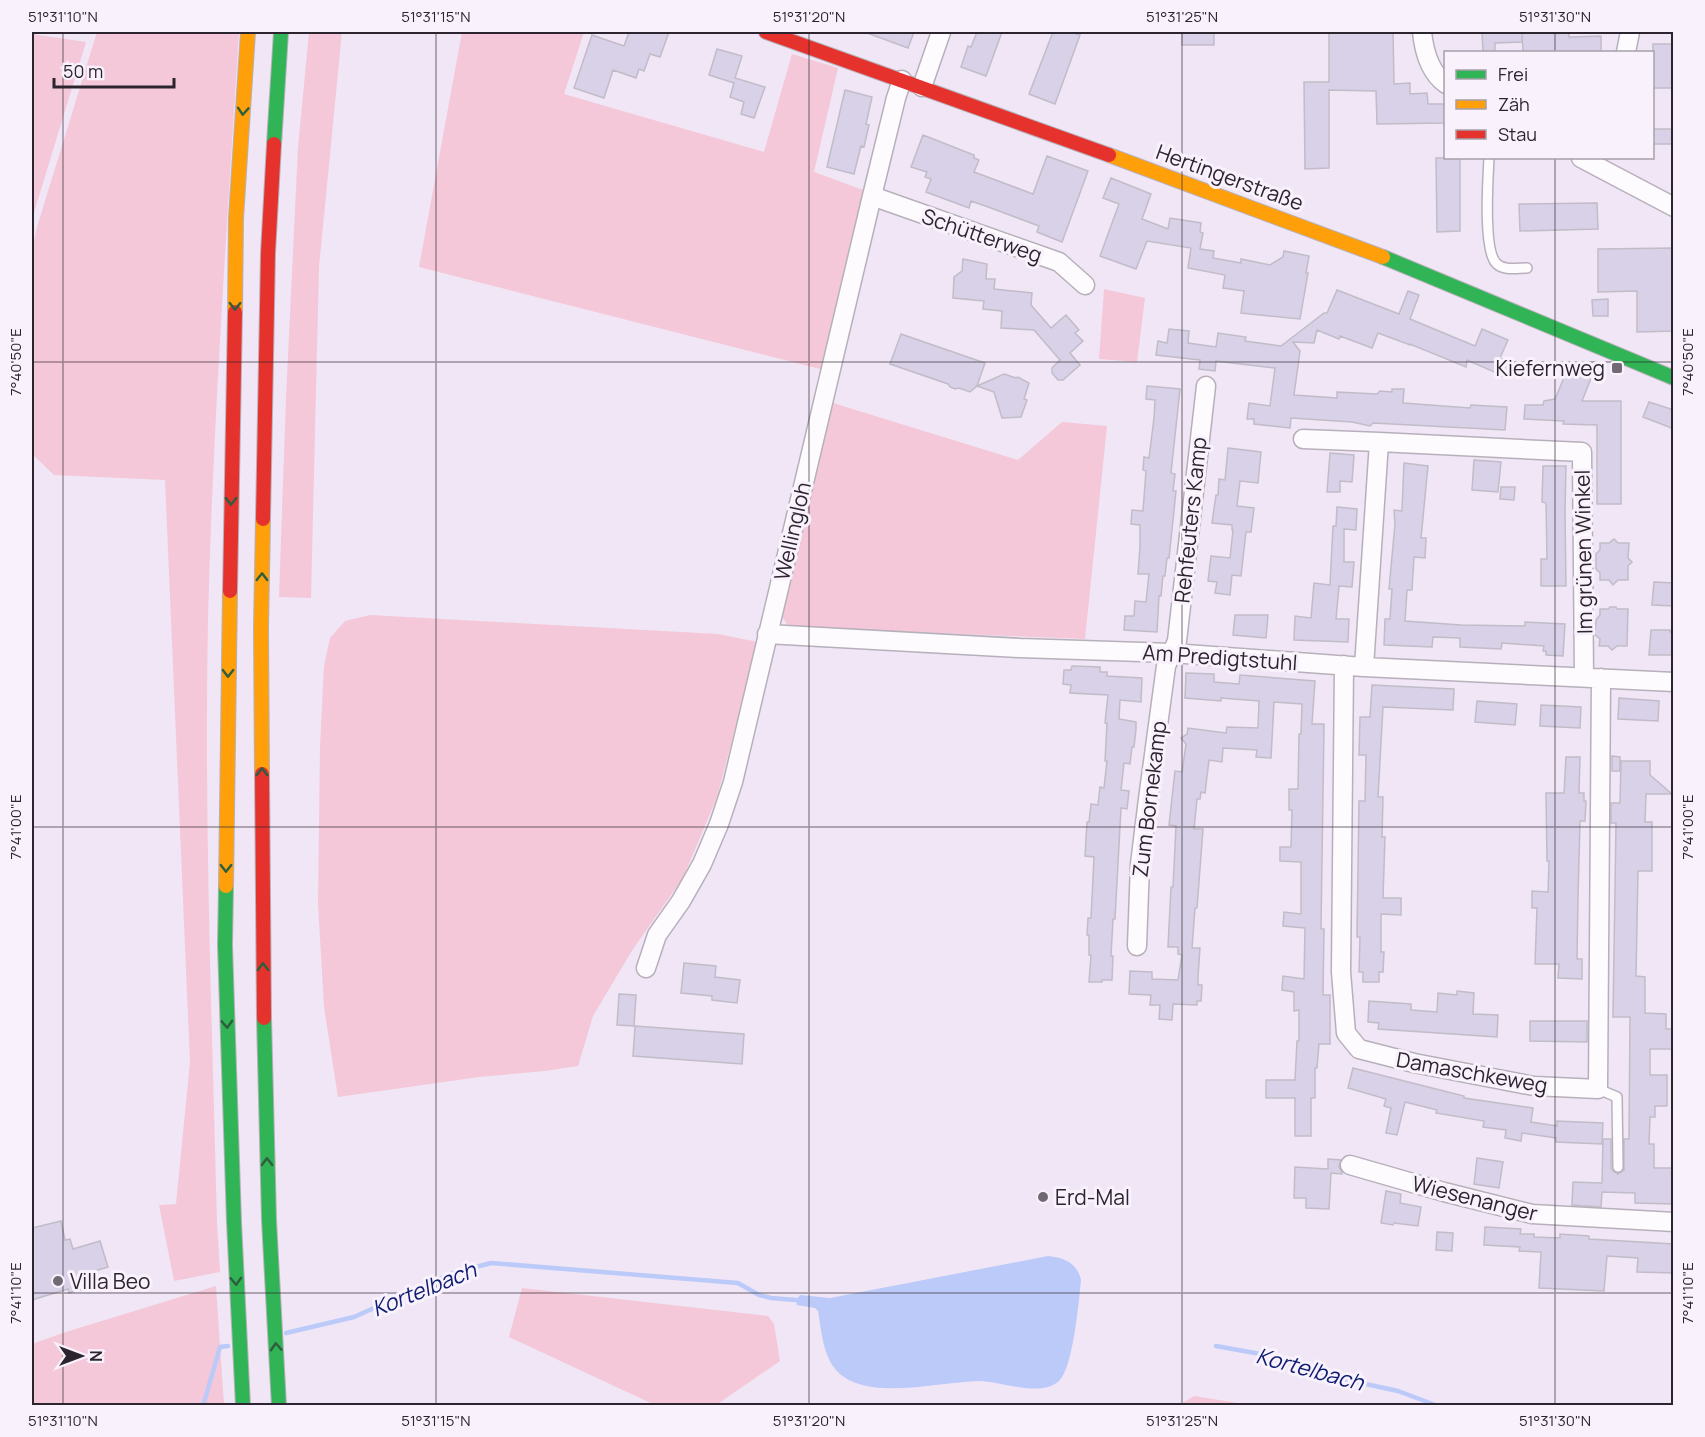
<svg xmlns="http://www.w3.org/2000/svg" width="1705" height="1437" font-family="Manrope,sans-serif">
<rect width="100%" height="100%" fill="#f0e6f5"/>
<path fill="#f4c8d8" d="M97,32H239C227,227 213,422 208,618C204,819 212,1022 217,1223L220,1272L174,1281L159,1205L176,1204L190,1062L165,480L54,475L32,454V251L37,227Z
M309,32H342L319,267L311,598L279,597L286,398L298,148Z
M462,32H584L564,94L764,152L792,54L838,68L814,172L866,191L824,370L419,267Z
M32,34L86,42L32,219Z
M1104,289L1145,298L1137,362L1099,359Z
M833,403L1018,460L1062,422L1107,426L1085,639L789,627L781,615Z
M370,615L718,634L758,642L717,797L683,878L633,949L593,1016L578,1066L545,1071L479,1077L338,1097L324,1007L318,904L320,746L324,666L330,638L345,621Z
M216,1286L224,1405H32V1344L69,1331Z
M522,1288L768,1316L774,1324L780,1361L716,1405H655L509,1337Z
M1194,1396L1250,1405H1179Z"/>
<path fill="#bbcaf9" d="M1048,1256C1064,1258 1077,1262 1081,1280C1079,1300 1073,1369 1059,1381C1040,1398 1001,1381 979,1381C941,1382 875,1399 844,1377C823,1363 822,1333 818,1311L815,1308L797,1305L796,1300L800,1295L830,1298Z"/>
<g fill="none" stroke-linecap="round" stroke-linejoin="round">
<path stroke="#bbcaf9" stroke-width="4.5" d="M286,1333L354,1317L450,1274L491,1263L738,1283L759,1295L771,1298L796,1300
M1216,1346L1266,1355L1338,1378L1398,1391L1438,1406
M203,1406L220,1347L228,1346"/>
</g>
<path fill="#d8d1e8" stroke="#c1bcc8" stroke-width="1.5" d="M629,32H669L660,57L650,54L644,71L639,69L636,78L613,70L604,98L574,88L592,35L624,46Z
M867,32H914L908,48L867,33Z
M977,32H1002L986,76L961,67L968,46L971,47Z
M1053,32H1070L1080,35L1055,104L1029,94Z
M1182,32H1214V45H1182Z
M1329,32H1393L1394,84L1410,83V94L1427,93L1428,104H1445V123L1377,124L1376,91L1329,90V168L1305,169L1304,82H1329Z
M1482,32H1522V42L1495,43V52H1483Z
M1522,32H1569V37L1601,36V52H1523Z
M1653,44H1674V88H1653Z
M717,49L742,56L735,78L765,87L754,118L741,114L744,102L730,97L734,83L709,75Z
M845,90L872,97L866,124L869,125L864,147L861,146L854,174L827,167Z
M1653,129H1674V144H1653Z
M923,135L974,155V158L979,160L974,172L1033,194L1047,156L1088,171L1062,242L1037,232L1039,226L991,208L971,201L969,208L926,192L931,179L925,177L927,172L911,167Z
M1436,158H1460V231L1437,232Z
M1111,178L1151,194L1142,219L1168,229L1170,218L1201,223L1200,232L1203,233L1200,249L1214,251L1213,258L1241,263V259L1270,265L1283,257L1284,251L1309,256L1306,273H1308L1300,319L1241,313L1244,291L1223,288L1225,275L1188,268L1191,248L1147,241L1136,269L1100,256L1119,204L1103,198Z
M1597,203L1598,229L1520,231L1519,204Z
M1674,248V331L1637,332V291L1598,292V249Z
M963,259L987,264L986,279H995L994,289L1032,293L1031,305L1051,328L1066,315L1079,330L1075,333L1083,341L1070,353L1080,365L1063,380H1058L1052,373V368L1060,360L1034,330L1001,328L1002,311L983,309L984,301L953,298L954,277L962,271Z
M1337,290L1399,314L1408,291L1419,295L1410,319L1475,346L1482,329L1508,340L1500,358L1518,365L1515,377L1498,376L1499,374L1467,360L1466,367L1410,344V345L1378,333L1372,348L1340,336L1339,339L1317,330L1314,343L1293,342L1300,351L1294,395L1337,398V392L1377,394L1380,391L1392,392V389H1404L1403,403L1470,408L1471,405L1507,407L1505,430L1373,423L1370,426L1352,422L1291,418L1290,428L1254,424V419H1247L1249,403L1270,406L1275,368L1216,361L1215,371L1199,369L1200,360L1156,355L1158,341L1167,343L1169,329L1189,331L1188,343L1216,347L1218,333L1246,337L1245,341L1281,346L1324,313H1327Z
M1608,299V316H1593L1592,300Z
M901,334L985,363L977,386L970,392L959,388L955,389L950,387L948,384L890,364Z
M1568,368L1575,372L1576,369L1592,376L1582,401H1621V504H1597V425L1563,424L1564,421L1524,419L1525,405H1543L1544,401L1555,399Z
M1004,374L1016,378L1018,377L1029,383L1024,399L1027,400L1021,417L1002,418L994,392L977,386Z
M1147,386L1180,389L1171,473L1175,474L1173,491H1176L1169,558H1167L1165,576H1163L1161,596H1159L1157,632L1124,630L1125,616H1134L1135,601L1146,602L1149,574H1138L1140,547V525L1131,524L1132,510L1143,511L1146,471L1143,470L1144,457L1149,458L1154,418L1155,400L1146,399Z
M1649,402L1674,410V429L1643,417Z
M1228,448L1261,452L1258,483L1240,481L1237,506L1254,508L1251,532H1246L1241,576L1232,575L1230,595L1215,593L1217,582L1208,581L1211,556L1230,558L1233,530H1232V525L1212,523L1216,495H1218L1219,479L1225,480Z
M1330,453L1354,455L1352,482L1340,481V492H1327Z
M1474,460L1501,462L1498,492L1472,490Z
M1404,463L1428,466L1421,538H1426L1425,558L1414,557L1412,590H1407L1405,621L1461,625L1525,626V622L1565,624L1563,656L1546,655V651H1543L1544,646L1502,643L1501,649L1460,647V638L1433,637L1432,647L1384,645L1385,619H1390L1392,589H1389L1395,524L1394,510L1402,511Z
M1543,466H1566L1565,511L1566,586H1541V559H1547L1546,503L1542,502Z
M1501,487H1515L1514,500L1500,499Z
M1337,507L1357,509L1356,530L1344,529V562H1354L1352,587L1339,586L1336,619H1349L1348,642L1294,640L1295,616L1311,618L1314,583L1330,585L1333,526H1336Z
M1614,539L1618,543H1629L1628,558L1632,562L1628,566V580H1618L1613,585L1609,580H1600V573L1596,569V554L1600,550V543H1609Z
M1654,582L1674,583V606L1652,605Z
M1610,607H1616L1617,609H1628L1627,646H1617L1612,650L1608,646H1599L1600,639L1595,635L1596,620L1600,615V609H1608Z
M1235,615H1268L1266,638L1233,635Z
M1651,630H1670V632H1674V655H1649Z
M1072,666L1100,667V672H1107V676L1142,678L1141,702L1120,700L1119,719L1136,722V729L1134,747H1132L1130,764L1124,763L1121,790L1129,791L1127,809L1121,808L1115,919H1113L1111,956H1113L1112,980H1102V982H1089L1091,955H1089V935H1087L1088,918H1091L1094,857L1085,856L1087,822H1089L1091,804L1098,805L1100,787L1104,788L1107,761H1105L1107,723H1105L1108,695L1070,693L1071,685L1063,684L1064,670H1071Z
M1186,673L1214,674V682L1239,684L1240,675L1315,681L1312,724H1324L1321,929H1324L1323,995H1330V1044H1319L1317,1068H1315V1098H1311V1136H1295V1098H1266V1080H1295L1297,1041H1299V1010L1294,1011V992L1282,990L1283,976L1304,979L1305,928L1283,926L1284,912L1301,914V862L1280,861V847H1291L1292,810H1289V789H1298L1299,734H1301L1302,704L1274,702L1271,758L1256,757L1257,750L1223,748L1222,762L1209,760L1205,793L1201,792L1200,799H1197L1194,829H1203L1197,908H1195L1192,948H1200L1198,977V985H1202L1201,1001H1197V1005L1173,1004L1172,1020L1159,1019L1160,1005H1150L1151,995L1129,994L1130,971L1152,972V979L1178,980L1182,955L1178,954V947H1168L1171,887H1173L1176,826L1169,825L1175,771L1182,772L1186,744L1181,738L1187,734L1188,728L1226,733L1227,727L1258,728L1259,701L1221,698V701L1185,698Z
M1372,685L1454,689L1453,710L1383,707L1378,797H1383L1382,837H1385L1383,898H1401V915L1381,914V952H1384L1383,972H1379V982H1363V972H1359L1360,937H1357L1359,801H1365L1366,755H1359L1360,717H1370Z
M1619,698L1659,701L1658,721L1618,719Z
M1477,701L1517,704L1515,725L1475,722Z
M1541,705L1581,707L1580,728L1540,726Z
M1612,756L1620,757V771H1612Z
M1566,757H1580L1579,793H1584V801H1586L1585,821H1580L1578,898L1577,959H1582V979L1558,978L1559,964H1535L1537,908H1532V891L1548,892L1549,861H1547L1546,793H1564Z
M1621,761H1650V775L1672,794H1646L1645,822H1652V871H1638L1636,976L1645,977V1013L1666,1014V1029H1673L1672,1049H1650V1075H1667V1106H1655V1117H1650L1649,1144H1654V1168H1674V1204L1635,1203V1193L1602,1192L1601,1207L1572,1205L1573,1182L1602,1183L1603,1139H1611V1168L1613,1171L1618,1174L1624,1170V1139H1629L1630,1017H1613L1616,823H1611V803H1620Z
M684,963L716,966L715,977L740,980L737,1003L712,1000V996L681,993Z
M1457,991L1474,993L1473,1014L1498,1015L1497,1037L1378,1029L1379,1023L1368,1022L1369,1001L1411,1004V1010L1437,1012L1438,993L1457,995Z
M619,994L636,995L634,1026L617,1025Z
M1530,1021H1587V1042L1530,1041Z
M635,1026L744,1034L742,1064L633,1056Z
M1353,1068L1464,1096V1098L1533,1108L1531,1122L1557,1126V1121L1603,1123L1602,1144L1556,1142V1138L1522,1133L1521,1141L1505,1138L1506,1130L1483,1127L1484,1121L1436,1113L1437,1110L1405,1102L1397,1135L1386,1133L1391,1108L1384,1106L1386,1099L1348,1088Z
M1477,1158L1503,1162L1499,1188L1474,1184Z
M1328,1159L1341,1160L1339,1167L1342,1172V1174L1331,1173L1329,1209L1306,1208V1198H1294L1295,1167L1328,1169Z
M1386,1191L1401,1194L1400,1203L1421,1207L1418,1226L1394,1223L1393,1225L1381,1223Z
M61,1221L65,1240L70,1239L73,1249L100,1241L108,1267L79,1276L83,1289L69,1293L68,1289L32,1300V1228Z
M1485,1227L1521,1229L1520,1234H1534V1237L1560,1238V1234L1574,1235L1589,1236V1239L1674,1244V1273L1637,1272L1638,1258L1607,1256L1604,1291L1539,1288L1541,1252L1519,1251L1520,1247L1484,1245Z
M1437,1232L1453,1233L1452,1251L1436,1250Z"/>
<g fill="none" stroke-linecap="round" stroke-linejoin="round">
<g stroke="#b7b0bb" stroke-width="12">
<path id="lane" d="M1489,158C1488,178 1483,249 1496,263C1503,271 1517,268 1527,268
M1598,1089L1617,1097L1618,1167"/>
</g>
<g stroke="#b7b0bb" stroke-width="21">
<path id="street" d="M1422,32C1424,51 1429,72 1446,84
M1626,52L1630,32
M922,87L941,32
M1581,158L1674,207
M872,196L1059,262L1085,285
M1303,439L1379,442
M767,634L1020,648L1172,653L1364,667L1674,682
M1344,665L1341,972L1346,1033L1359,1049L1414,1063L1534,1086L1598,1089L1601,678
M1364,667L1379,442L1582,452L1584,677
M1137,946L1140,864L1148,799L1166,666L1177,641L1206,386
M646,968L657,935L681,901L702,864L719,824L733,782L872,196L896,98L902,80
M1350,1165L1444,1192L1532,1214L1674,1222"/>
</g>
<g stroke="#b7b0bb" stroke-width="16">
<path id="fast" d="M274,144L281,32
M1383,257L1674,378
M226,886L225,945L234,1222L243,1406
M264,1018L269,1220L279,1406"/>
</g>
<g stroke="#b7b0bb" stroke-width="16">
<path id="slow" d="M1109,155L1383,257
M235,312L236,218L248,32
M262,774L261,628L263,519
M226,886L230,591"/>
</g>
<g stroke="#b7b0bb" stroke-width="16">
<path id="jam" d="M766,32L1109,155
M263,519L268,253L274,144
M230,591L235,312
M262,774L264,1018"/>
</g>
<use href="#lane" stroke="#fdfbfe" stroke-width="9"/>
<use href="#street" stroke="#fdfbfe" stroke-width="18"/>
<use href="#fast" stroke="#30b455" stroke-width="14"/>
<use href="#slow" stroke="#ff9f0a" stroke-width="14"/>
<use href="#jam" stroke="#e5322d" stroke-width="14"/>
</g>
<defs><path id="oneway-chevron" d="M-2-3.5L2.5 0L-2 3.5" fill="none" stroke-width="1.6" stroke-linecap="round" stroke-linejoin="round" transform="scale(1.5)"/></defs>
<g stroke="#2e5e3e">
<use href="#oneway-chevron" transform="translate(243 111) rotate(94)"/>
<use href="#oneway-chevron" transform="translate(235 306) rotate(91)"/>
<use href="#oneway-chevron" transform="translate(231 501) rotate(91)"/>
<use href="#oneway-chevron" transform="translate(262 577) rotate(-89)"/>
<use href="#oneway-chevron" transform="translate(228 673) rotate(91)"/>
<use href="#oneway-chevron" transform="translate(262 772) rotate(-90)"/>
<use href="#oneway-chevron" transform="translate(226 868) rotate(91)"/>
<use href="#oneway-chevron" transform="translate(263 967) rotate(-91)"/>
<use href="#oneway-chevron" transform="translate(227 1024) rotate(88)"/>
<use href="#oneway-chevron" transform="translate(267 1162) rotate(-91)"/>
<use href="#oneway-chevron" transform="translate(236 1281) rotate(87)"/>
<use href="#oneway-chevron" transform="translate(276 1347) rotate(-93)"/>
</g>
<path fill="none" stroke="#2c252f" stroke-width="1.5" stroke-opacity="0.45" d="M63,32V1406M436,32V1406M809,32V1406M1182,32V1406M1555,32V52M1555,158V1406M32,362H1674M32,827H1674M32,1293H1674"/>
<g fill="#716974" stroke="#f9f2fd" stroke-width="2">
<rect x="1611" y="362" width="12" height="12" rx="3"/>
<circle cx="1043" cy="1197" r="6"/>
<circle cx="58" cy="1281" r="6"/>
</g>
<g text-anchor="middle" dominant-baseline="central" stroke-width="6" stroke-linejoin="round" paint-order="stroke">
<g font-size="21" fill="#2c252f" stroke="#f9f2fd">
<text transform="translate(1230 177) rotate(20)">Hertingerstraße</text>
<text transform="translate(982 235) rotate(19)">Schütterweg</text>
<text transform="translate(1190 520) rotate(-84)">Rehfeuters Kamp</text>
<text transform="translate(792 531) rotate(-77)">Wellingloh</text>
<text transform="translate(1583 552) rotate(-91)">Im grünen Winkel</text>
<text transform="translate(1220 657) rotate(4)">Am Predigtstuhl</text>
<text transform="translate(1149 799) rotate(-83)">Zum Bornekamp</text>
<text transform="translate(1472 1072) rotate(10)">Damaschkeweg</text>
<text transform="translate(1475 1198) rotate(14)">Wiesenanger</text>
</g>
<g font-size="21" fill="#2c252f" stroke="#f9f2fd" text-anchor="start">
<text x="1605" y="368" text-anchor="end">Kiefernweg</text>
<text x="1055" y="1197">Erd-Mal</text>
<text x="70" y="1281">Villa Beo</text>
</g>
<g font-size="22" font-style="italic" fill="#0c1d72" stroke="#f9f2fd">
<text transform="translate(424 1289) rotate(-22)">Kortelbach</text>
<text transform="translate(1310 1369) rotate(15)">Kortelbach</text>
</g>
</g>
<rect width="1705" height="1437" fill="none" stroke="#f9f2fd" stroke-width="66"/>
<rect x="1444" y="51" width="210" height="108" fill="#f9f2fd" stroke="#a7a0ab" stroke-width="1.5"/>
<rect x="1456" y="70" width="30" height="9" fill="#30b455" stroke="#a7a0ab" stroke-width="1.5"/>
<text x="1498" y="81" font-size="18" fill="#2c252f">Frei</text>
<rect x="1456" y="100" width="30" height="9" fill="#ff9f0a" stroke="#a7a0ab" stroke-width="1.5"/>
<text x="1498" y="111" font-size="18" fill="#2c252f">Zäh</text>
<rect x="1456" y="130" width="30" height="9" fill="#e5322d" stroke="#a7a0ab" stroke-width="1.5"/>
<text x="1498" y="141" font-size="18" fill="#2c252f">Stau</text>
<g transform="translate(81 1356) rotate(90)" stroke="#f9f2fd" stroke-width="4.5" paint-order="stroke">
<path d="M0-4.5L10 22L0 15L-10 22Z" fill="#2c252f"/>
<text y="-9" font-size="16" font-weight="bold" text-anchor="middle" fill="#2c252f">N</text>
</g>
<path d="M54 78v9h120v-9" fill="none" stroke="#2c252f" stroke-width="3"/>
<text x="63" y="78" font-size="18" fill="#2c252f" stroke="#f9f2fd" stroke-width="4.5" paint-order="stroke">50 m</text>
<rect x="33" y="33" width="1639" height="1371" fill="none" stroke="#2c252f" stroke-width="2"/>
<g font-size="15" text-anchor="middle" fill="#2c252f">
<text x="63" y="22">51°31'10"N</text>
<text x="436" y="22">51°31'15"N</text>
<text x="809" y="22">51°31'20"N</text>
<text x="1182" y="22">51°31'25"N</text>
<text x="1555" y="22">51°31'30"N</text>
<text transform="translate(1688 362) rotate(-90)" y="5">7°40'50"E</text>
<text transform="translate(16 362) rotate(-90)" y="5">7°40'50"E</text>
<text transform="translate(1688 827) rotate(-90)" y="5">7°41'00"E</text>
<text transform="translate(16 827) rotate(-90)" y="5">7°41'00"E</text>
<text transform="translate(1688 1293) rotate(-90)" y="5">7°41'10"E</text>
<text transform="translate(16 1293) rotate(-90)" y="5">7°41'10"E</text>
<text x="63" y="1426">51°31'10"N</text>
<text x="436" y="1426">51°31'15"N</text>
<text x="809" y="1426">51°31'20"N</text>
<text x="1182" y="1426">51°31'25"N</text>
<text x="1555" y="1426">51°31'30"N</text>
</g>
</svg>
